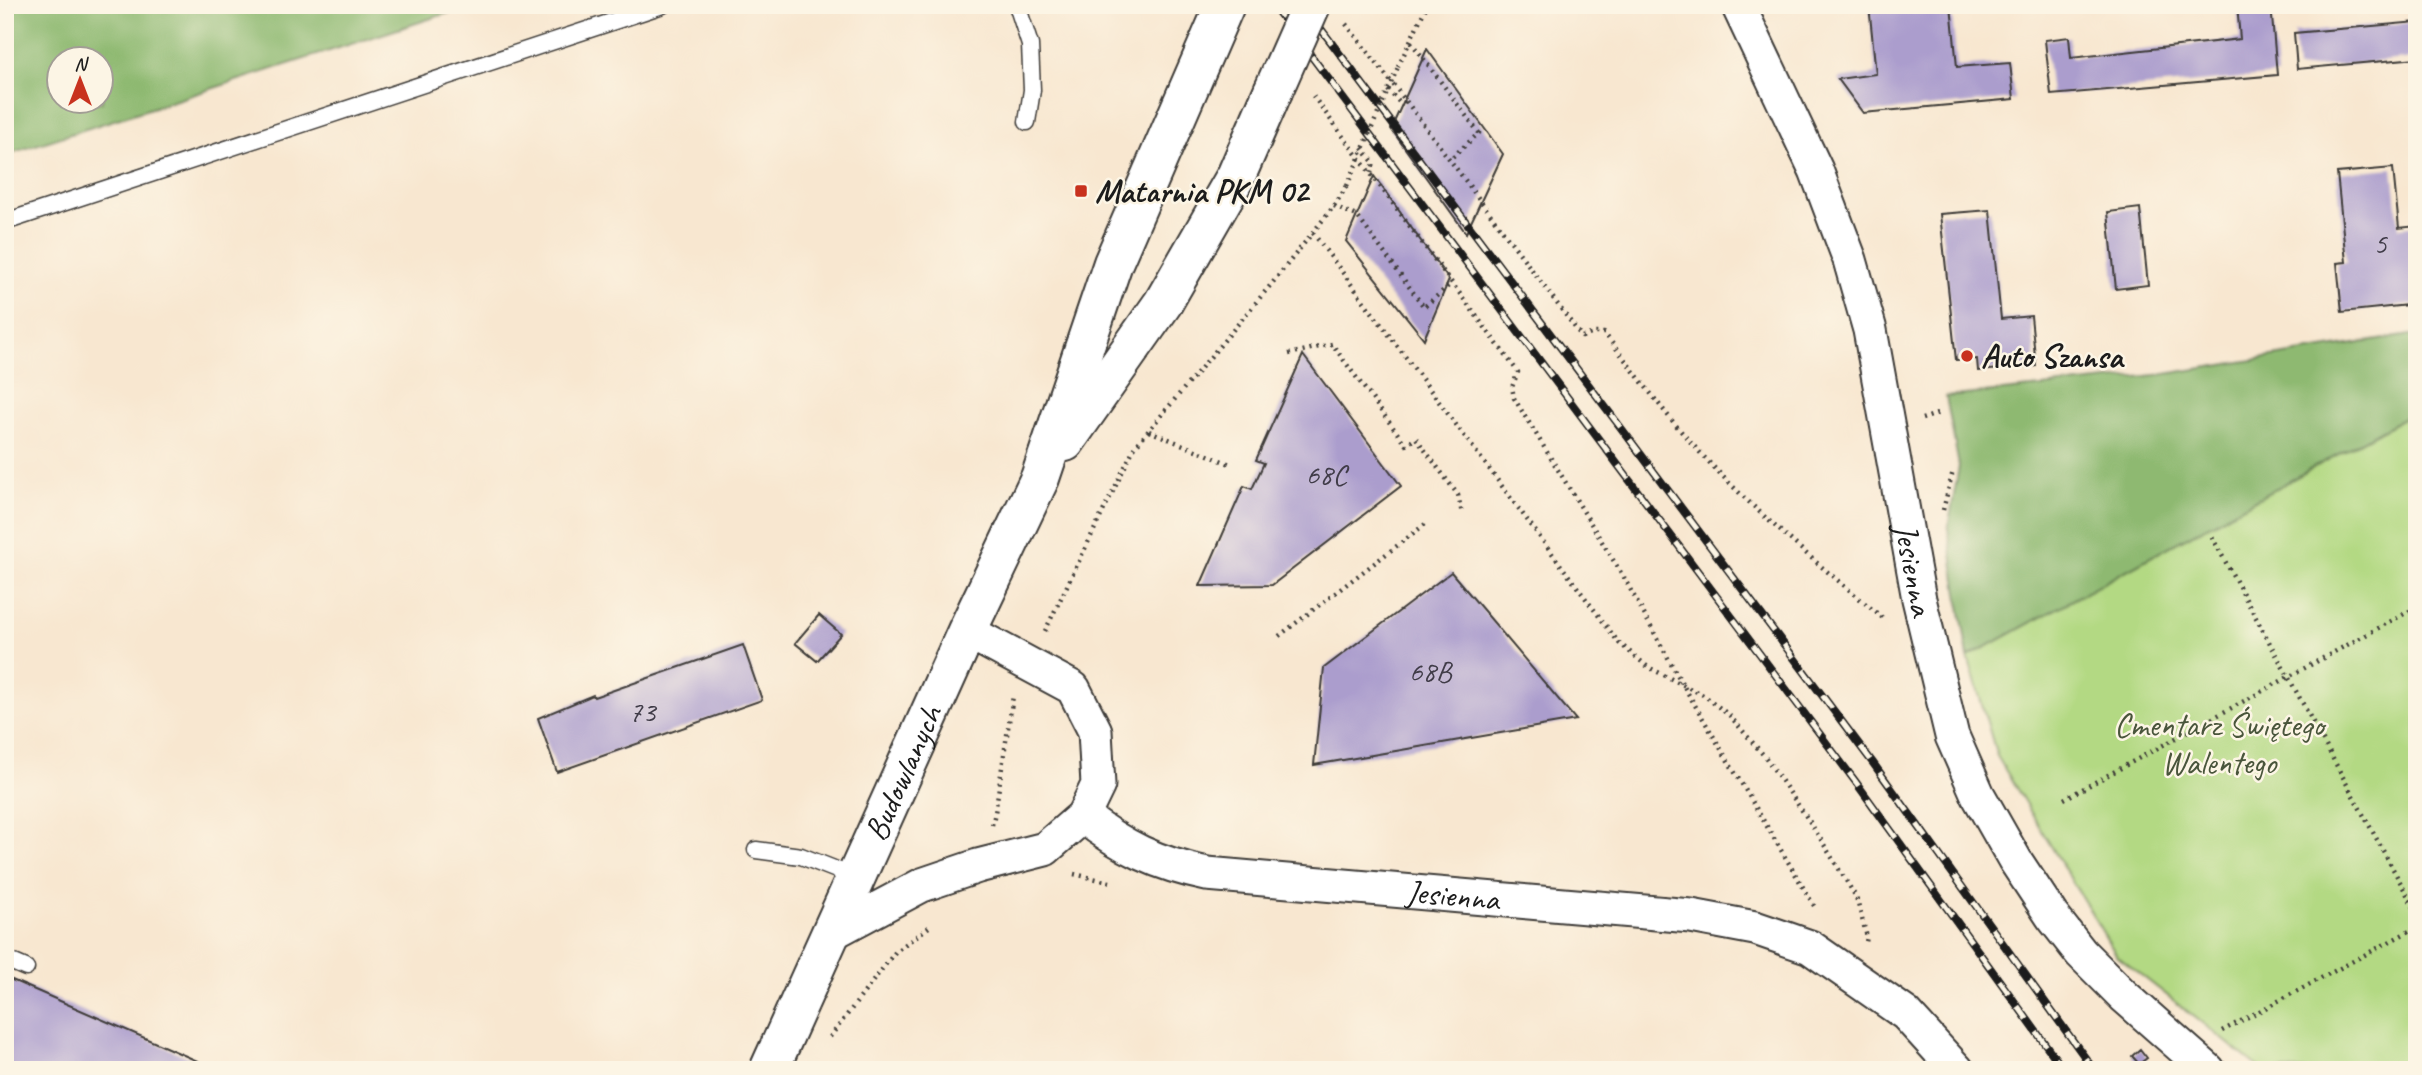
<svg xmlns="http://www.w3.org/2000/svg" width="2422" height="1075" font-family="Caveat,sans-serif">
<rect width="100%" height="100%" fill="#fcf5e5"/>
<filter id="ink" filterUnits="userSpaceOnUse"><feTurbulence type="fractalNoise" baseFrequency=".0143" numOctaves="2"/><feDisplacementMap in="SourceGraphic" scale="14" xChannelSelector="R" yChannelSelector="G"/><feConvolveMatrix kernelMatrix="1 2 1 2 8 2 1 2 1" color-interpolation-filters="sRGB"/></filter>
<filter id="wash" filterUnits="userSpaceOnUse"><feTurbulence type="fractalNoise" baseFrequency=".00686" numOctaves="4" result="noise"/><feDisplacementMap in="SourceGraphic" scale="28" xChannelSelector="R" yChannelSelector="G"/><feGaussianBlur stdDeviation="1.57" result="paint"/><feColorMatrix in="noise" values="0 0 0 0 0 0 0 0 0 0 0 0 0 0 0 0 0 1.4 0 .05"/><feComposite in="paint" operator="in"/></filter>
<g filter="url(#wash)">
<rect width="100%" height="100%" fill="#f8e7d0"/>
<path fill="#b3d983" stroke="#687a50" stroke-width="2" d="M2417,411V1070H2262L2117,956L1997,756L1968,657Z"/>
<path fill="#8eb971" stroke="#556a46" stroke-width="2" fill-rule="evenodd" d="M5,5H473L5,155ZM60,60H102V102H60Z
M2417,334V411L1968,657L1948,529L1959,466L1946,397L2165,374Z"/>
<g id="blocks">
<path fill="#ab9dcd" d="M1869,5H1951L1957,67L2010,63L2014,99L1863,113L1838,79L1876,74Z
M2237,5H2271L2277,75L2051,95L2045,40L2069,37L2071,58L2240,39Z
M2417,22V58L2297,69L2294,33Z
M1427,49L1503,154L1466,233L1391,129Z
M2393,168L2399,228L2417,226V304L2342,312L2337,263L2346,262L2337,173Z
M1374,176L1449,280L1424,339L1346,241Z
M2140,208L2148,285L2116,289L2108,212Z
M1990,210L2001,319L2031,316L2036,366L1978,371L1977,359L1956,360L1940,214Z
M1303,355L1401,486L1272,585L1200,586L1244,486L1252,489L1264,463L1256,460Z
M1451,572L1576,720L1314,765L1324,668Z
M819,615L841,634L817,661L795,643Z
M743,645L762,700L557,772L538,718L593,695L594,697Z
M5,977L218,1070H5Z
M2140,1049L2147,1058L2139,1064L2132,1056Z"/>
</g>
</g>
<g filter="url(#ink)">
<use href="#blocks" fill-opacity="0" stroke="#3d3a37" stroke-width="2"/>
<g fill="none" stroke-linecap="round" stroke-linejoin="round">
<g stroke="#3d3a37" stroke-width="19">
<path id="service" d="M1017,5L1030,45L1032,90L1027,122
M5,222L663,5
M756,850L801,856L857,878
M5,959L26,968"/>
</g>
<g stroke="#3d3a37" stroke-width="37">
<g id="minor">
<path id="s1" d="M1738,5L1816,170L1850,260L1870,330L1919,599L1952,736L1978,795L2015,860L2052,916L2081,953L2124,996L2208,1070"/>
<path id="s2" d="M1083,816C1122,847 1158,864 1207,874L1691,916L1755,928L1810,947L1906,1014L1957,1070"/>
<path d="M832,933L922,885L978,866L1045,849L1083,816L1098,785L1095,731L1073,688L967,631"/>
</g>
</g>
<g stroke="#3d3a37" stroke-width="42">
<g id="secondary">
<path d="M1065,442L1163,303L1236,176L1273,91"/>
<path id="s3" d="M769,1070L967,631L1040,478L1113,263L1225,5"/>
</g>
</g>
<path stroke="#3d3a37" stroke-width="4.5" stroke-dasharray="2 5" stroke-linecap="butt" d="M1346,24L1406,101L1582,337L1594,333H1604C1634,370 1662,411 1694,446C1752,510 1818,564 1884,619
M1411,42L1479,133L1450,159
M1398,67L1427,5
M1388,90L1399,102L1406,101
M1313,96L1518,372L1512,387L1514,398L1623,576L1683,685L1816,909
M1362,148L1374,163L1371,173
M1334,206L1357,216L1424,307L1452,283
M1313,233L1619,643L1648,667L1705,696L1730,716L1766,758L1812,825L1856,897L1867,937L1866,942
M1289,354L1332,344L1406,445L1416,438L1458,495L1462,514
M1922,419L1940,413
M1149,431L1230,464
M1943,510L1953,471
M2212,537L2417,913
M1045,631L1134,448L1274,281L1334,206L1347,186
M1279,636L1428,522
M2064,799L2417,607
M992,825L995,813L1013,696
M1074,874L1110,882
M2222,1031L2417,927
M830,1037L896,951L929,927"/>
<use href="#service" stroke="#fff" stroke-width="16"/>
<use href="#minor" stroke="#fff" stroke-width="33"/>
<use href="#secondary" stroke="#fff" stroke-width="38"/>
<g stroke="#1c1c1c" stroke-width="8">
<path id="rail" d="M1273,5L1855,781L2064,1070
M1303,5L1873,763L2094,1070"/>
</g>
<use href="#rail" stroke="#fcf5e5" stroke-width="5" stroke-dasharray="16" stroke-linecap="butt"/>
<g stroke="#3d3a37" stroke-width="42" stroke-linecap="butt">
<path id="secondary-bridge" d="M1273,91L1311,5"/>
</g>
<path stroke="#3d3a37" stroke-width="4.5" stroke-dasharray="2 5" stroke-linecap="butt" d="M1347,186L1398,67"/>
<use href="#secondary-bridge" stroke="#fff" stroke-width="38"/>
</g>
</g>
<g fill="#c8321e" stroke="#fcf5e5" stroke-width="2.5">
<rect x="1074" y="184" width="14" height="14" rx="3.5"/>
<circle cx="1967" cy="356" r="7"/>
</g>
<g text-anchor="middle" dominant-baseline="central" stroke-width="5" stroke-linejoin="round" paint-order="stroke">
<g font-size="30" fill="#403c48">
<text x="2380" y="243">5</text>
<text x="1326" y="474">68C</text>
<text x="1430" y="671">68B</text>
<text x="642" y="711">73</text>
</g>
<g font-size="33" font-weight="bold" fill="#1c1c1c" stroke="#fcf5e5" text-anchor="start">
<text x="1095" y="191">Matarnia PKM 02</text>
<text x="1981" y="356">Auto Szansa</text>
</g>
<g font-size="33" fill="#1c1c1c" stroke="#fcf5e5">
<text stroke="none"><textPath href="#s1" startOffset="595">Jesienna</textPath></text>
<text stroke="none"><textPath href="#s3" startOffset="326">Budowlanych</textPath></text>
<text stroke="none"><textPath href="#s2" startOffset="385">Jesienna</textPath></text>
</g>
<g font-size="33" fill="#49553b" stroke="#fcf5e5">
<text x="2219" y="725">Cmentarz Świętego<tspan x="2219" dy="38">Walentego</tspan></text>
</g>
</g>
<rect width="2422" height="1075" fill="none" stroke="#fcf5e5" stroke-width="28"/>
<g transform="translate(80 80)"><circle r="33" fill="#fcf5e5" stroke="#a29e95" stroke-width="2"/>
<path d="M0-5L12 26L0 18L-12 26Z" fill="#c8321e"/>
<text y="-10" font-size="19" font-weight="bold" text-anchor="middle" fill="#1c1c1c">N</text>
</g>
</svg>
